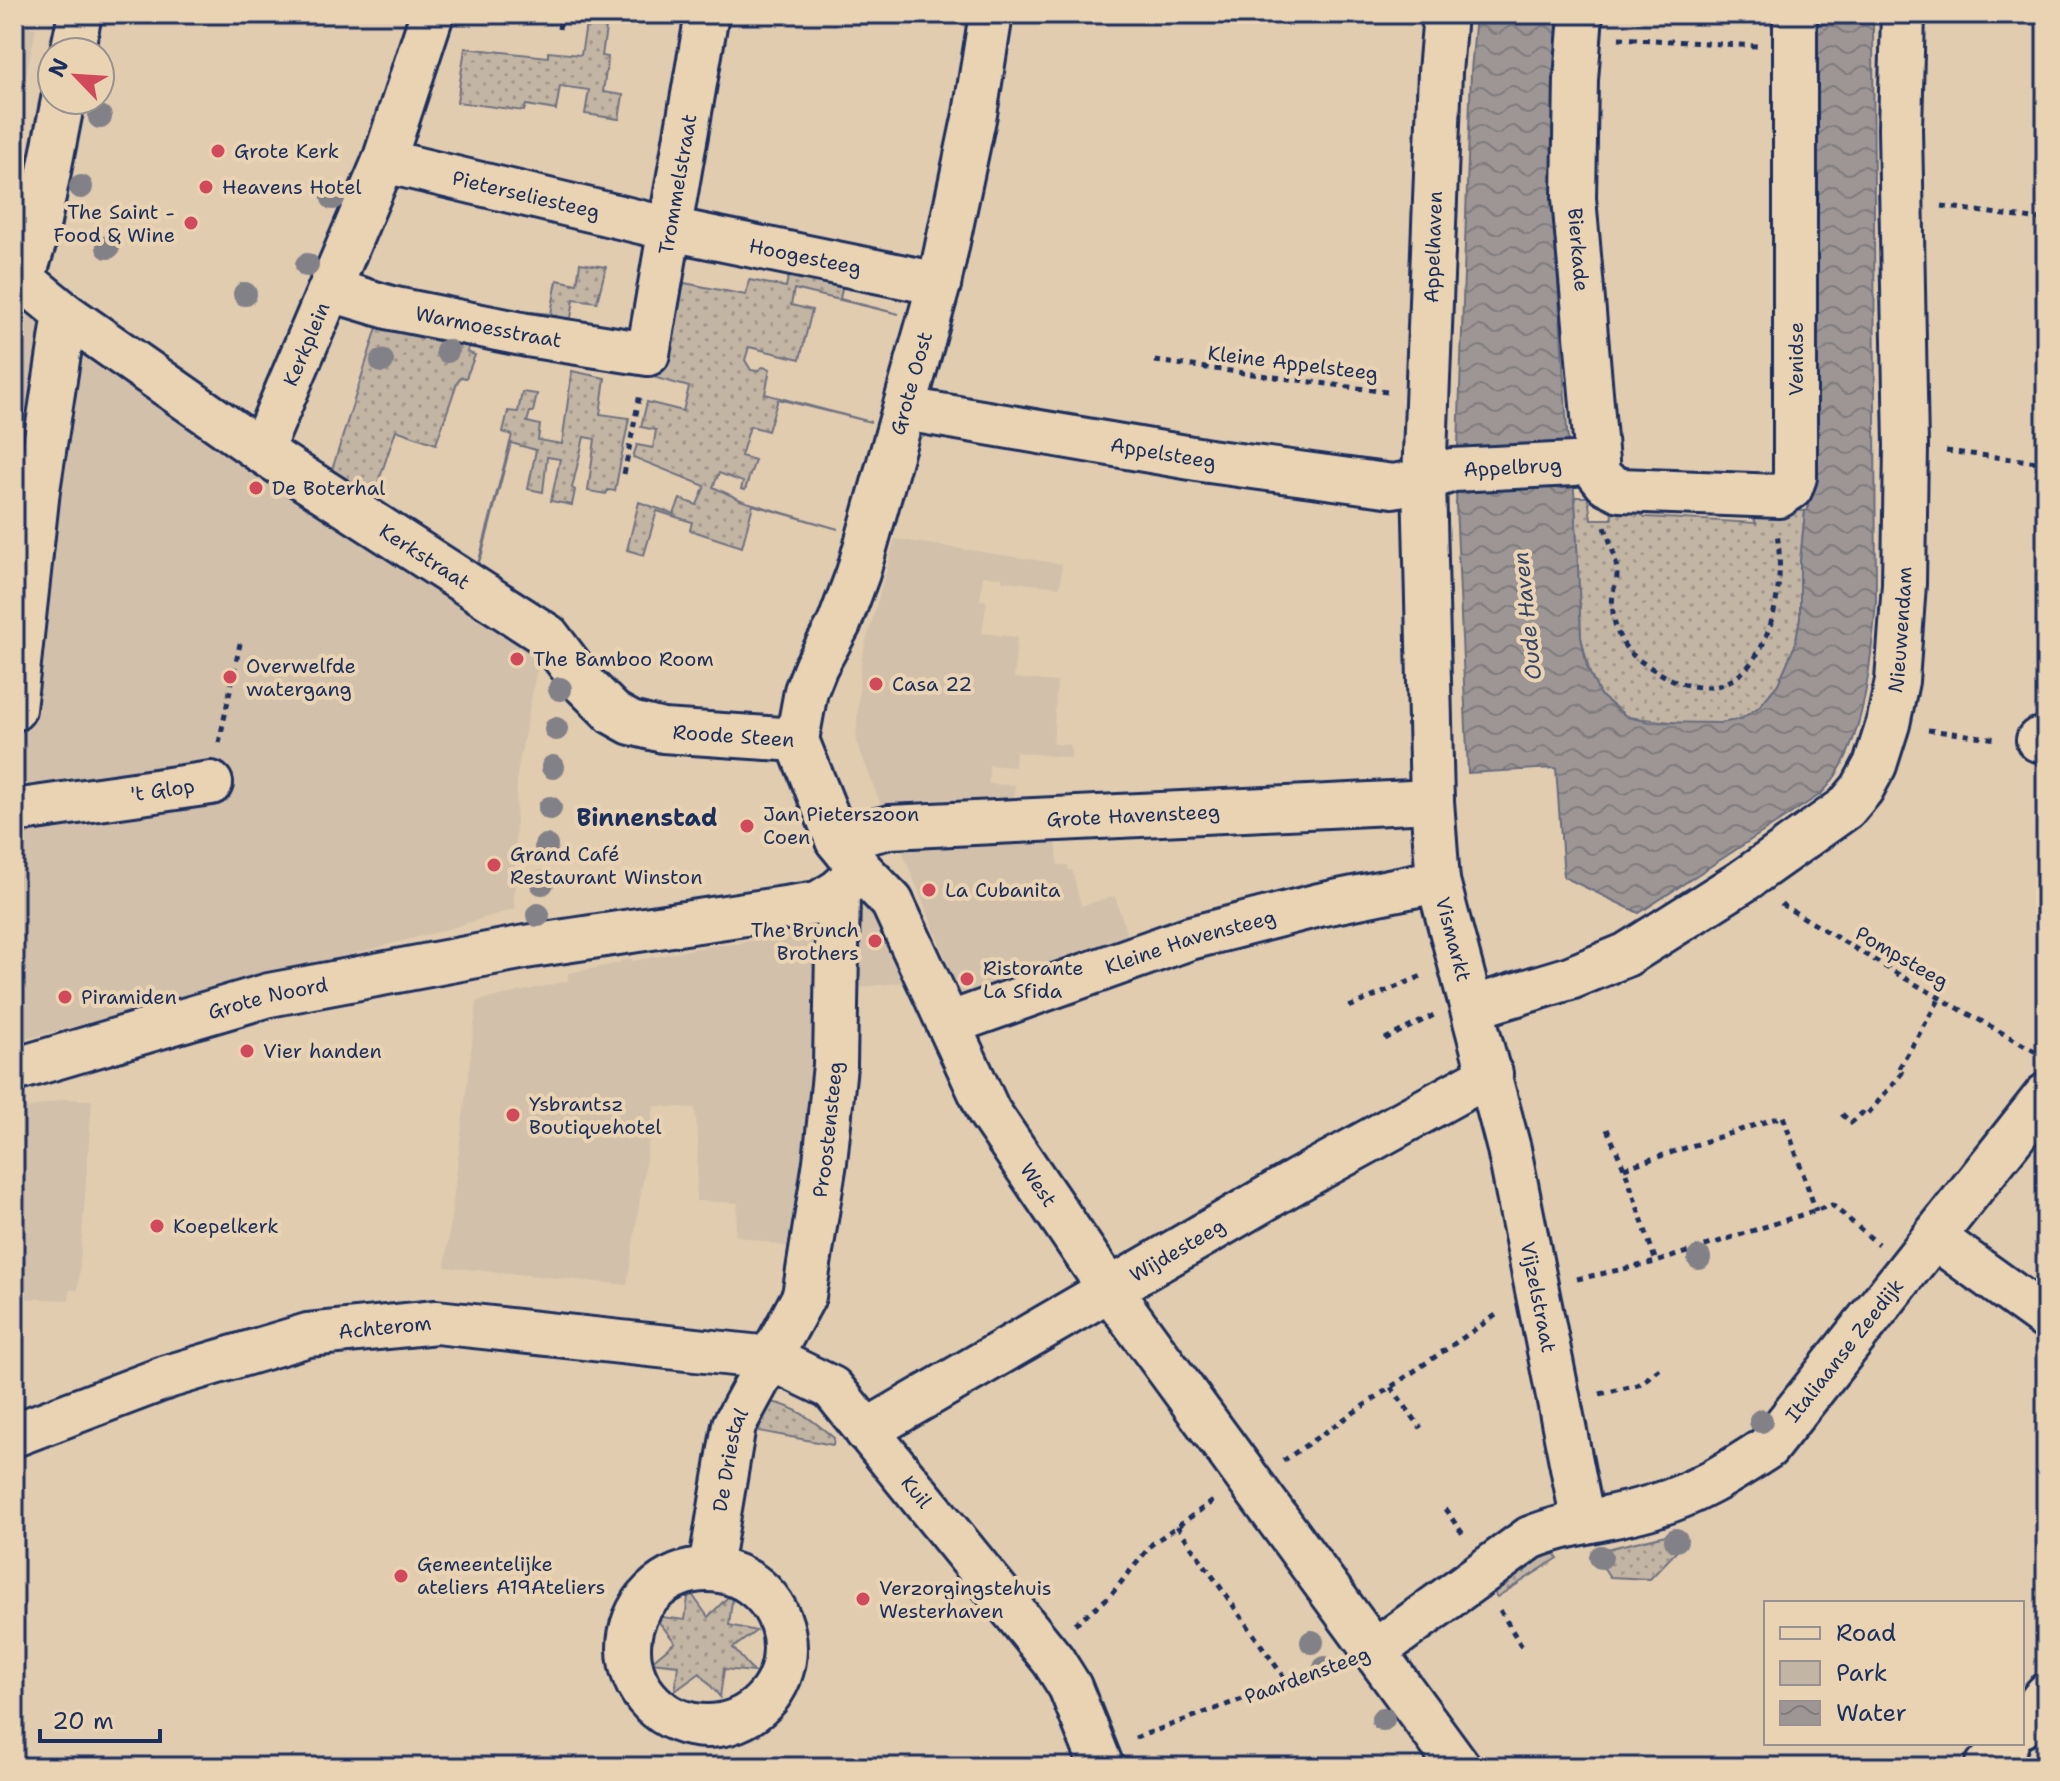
<svg xmlns="http://www.w3.org/2000/svg" width="2060" height="1781" font-family="'Shantell Sans',sans-serif">
<defs>
<pattern id="green-dots" width="8" height="8" patternUnits="userSpaceOnUse" patternTransform="scale(2)"><rect width="8" height="8" fill="#c3b5a4"/><path d="M2 2h.1M6 6h.1" fill="none" stroke="#9e9489" stroke-width="1.8" stroke-linecap="round"/></pattern>
<pattern id="water-waves" width="16" height="10" patternUnits="userSpaceOnUse" patternTransform="scale(2)"><rect width="16" height="10" fill="#9d9695"/><path d="M0 5q4-4 8 0t8 0" fill="none" stroke="#7f7b7d"/></pattern>
</defs>
<rect width="100%" height="100%" fill="#e1ccb0"/>
<filter id="ink" filterUnits="userSpaceOnUse"><feTurbulence type="fractalNoise" baseFrequency=".0125" numOctaves="2"/><feDisplacementMap in="SourceGraphic" scale="16" xChannelSelector="R" yChannelSelector="G"/><feConvolveMatrix kernelMatrix="1 2 1 2 8 2 1 2 1" color-interpolation-filters="sRGB"/></filter>
<g filter="url(#ink)">
<path fill="#d2c0aa" d="M14,24L36,28L14,134Z
M14,291L540,652L517,775L514,909L437,932L14,1042Z
M895,539L1062,564L1060,587L1003,581L1002,577L983,576L980,600L987,601L982,633L1017,637L1014,678L1057,682L1053,744L1071,745V758L1016,752L1015,767L989,765V784L1015,785L1014,808L883,811L856,740L861,660Z
M1055,825L1058,865H1068L1069,870H1072L1081,906L1115,896L1128,938L1122,940L1125,951L964,1003L898,841Z
M869,902L896,959L904,982L848,989L846,907Z
M826,929L827,935L796,1249L735,1235L738,1203L696,1201L698,1139L695,1108L654,1106L627,1285L445,1267L477,1001L568,981V973L620,963V961L631,959L633,961L709,946L738,944L763,937L764,939Z
M64,1099L92,1100L78,1290H70L69,1300L14,1298V1176L19,1111Z"/>
<path fill="url(#green-dots)" stroke="#6f7281" stroke-width="2" d="M568,14H608L602,56L608,57L603,92L623,95L619,119L585,114L589,90L560,86L556,110L526,105L524,111L457,102L465,48L548,57V52L581,55L586,25L567,22Z
M791,262L845,272L840,299L899,314L794,289L791,305L812,310L800,359L749,347L745,360L751,370L757,371L763,367L770,369L765,394L871,422L778,399L768,431L750,426L741,456L755,460L745,490L741,489L743,482L719,473L713,487L743,501L838,529L753,505L742,547L690,530L692,522L657,511L644,555L627,550L639,502L674,514L680,499L697,505L705,486L633,457L637,445L653,448L656,430L641,427L647,402L683,411L689,387L653,377L674,281L746,295L749,280L786,287Z
M580,263L606,267L597,302L574,299L569,330L531,324L532,312L551,314L557,280L577,284Z
M381,315L473,333L467,352L475,355L466,378L461,377L457,383L436,444L396,430L371,504L333,477L332,470Z
M572,371L605,378L600,414L629,418L615,491L608,490L606,494L588,491L595,439L584,437L572,488L575,490L572,505L551,501L560,459L547,457L543,492L528,489L536,450L511,443L482,554L478,564L512,435L503,432L508,411L518,412L522,392L537,394L533,412H530L527,422L540,425L538,440L562,444Z
M1610,495L1637,502L1638,513L1645,517L1756,523L1749,508L1805,511L1800,562V618L1795,646L1778,684L1759,707L1741,719L1721,723H1680L1627,717L1600,695L1592,682L1581,637L1575,500L1576,497H1588L1591,519H1612Z
M772,1402C797,1407 815,1422 834,1438L833,1445L759,1431L763,1408Z
M1670,1534L1676,1552L1650,1579L1610,1577L1601,1564L1605,1562L1602,1550Z
M1546,1550L1554,1553L1558,1558L1497,1597L1493,1591Z
M689,1590L708,1617L733,1592L729,1625L756,1631L733,1648L754,1672L724,1669L720,1697L700,1673L675,1691L678,1665L651,1662L675,1642L654,1616L685,1620Z"/>
<path fill="url(#water-waves)" stroke="#696d7f" stroke-width="2" d="M1476,14H1557L1555,233L1567,430L1575,500L1581,637L1587,667L1600,695L1627,717L1650,722L1721,723L1741,719L1759,707L1778,684L1795,645L1800,618V562L1805,511L1808,510L1815,14H1873L1876,602C1871,661 1865,750 1821,794L1639,913L1564,877L1556,768L1468,773L1456,504L1471,71Z"/>
<g fill="none" stroke-linecap="round" stroke-linejoin="round">
<g stroke="#1b2f5e" stroke-width="48">
<g id="minor">
<path id="s1" d="M1445,14L1440,72L1424,480L1432,801L1438,881L1509,1149L1583,1522"/>
<path id="s2" d="M1581,14L1576,80L1574,198L1598,473L1606,483L1620,490L1779,496L1791,488L1795,477V14"/>
<path d="M72,52L80,14"/>
<path id="s3" d="M384,161L670,229L939,284"/>
<path id="s4" d="M14,272L65,314L261,451L548,636L585,685L613,713L631,723L663,731L797,740"/>
<path d="M23,279L36,237L63,100"/>
<path id="s5" d="M331,290L391,308L527,335L648,354L707,14"/>
<path id="s6" d="M905,409L1209,461L1393,486L1424,480L1453,470L1574,464L1596,461"/>
<path id="s7" d="M261,451L384,161L432,14"/>
<path d="M14,709L38,490L65,314"/>
<path id="s8" d="M797,740L837,840L861,870L892,902L989,1112L1110,1290L1459,1767"/>
<path id="s9" d="M797,740L806,691L816,666L839,624L858,573L939,284L975,114L991,14"/>
<path d="M2038,740L2046,741"/>
<path id="s10" d="M14,811L211,783"/>
<path id="s11" d="M837,840L890,827L1432,801"/>
<path id="s12" d="M1474,1007L1570,978L1626,955L1743,881L1846,808L1862,789L1875,765L1888,724L1897,681L1904,584L1906,446L1900,129L1903,14"/>
<path id="s13" d="M948,1024L1190,938L1319,905L1438,881"/>
<path id="s14" d="M14,1070L269,995L525,947L818,903L838,891L861,870"/>
<path d="M1935,1238L2046,1318"/>
<path id="s15" d="M866,1431L1298,1180L1491,1074"/>
<path id="s16" d="M14,1435L167,1377L308,1335L436,1322L770,1358L832,1388L1053,1660L1070,1687L1102,1767"/>
<path id="s17" d="M710,1568L734,1425L804,1296L825,1162L835,1065L838,891"/>
<circle cx="707" cy="1648" r="78"/>
<path id="s18" d="M1375,1651L1530,1538C1571,1521 1615,1519 1657,1505C1700,1492 1729,1472 1767,1448L2046,1095"/>
<path d="M2022,1726L2046,1695"/>
<path d="M1986,1767L2007,1743"/>
</g>
</g>
<path stroke="#1b2f5e" stroke-width="5" stroke-dasharray="6 6" stroke-linecap="butt" d="M559,29L561,14
M1619,38L1757,46
M1942,206L2033,219L2046,218
M1155,361L1387,392
M1946,451L2046,463
M624,474L640,394
M1605,527C1610,542 1617,559 1617,575C1617,581 1614,587 1613,593C1611,608 1614,626 1621,640C1630,657 1648,666 1663,675C1757,726 1789,604 1777,534
M1928,730L1998,739
M219,743L241,639
M1781,904L1901,976L2038,1053
M1349,1007L1422,976
M1385,1039L1434,1015
M1842,1114L1851,1123L1862,1113L1866,1116L1902,1073L1898,1070L1940,998
M1607,1129L1625,1170L1656,1262
M1624,1168L1783,1116L1816,1211
M1577,1279L1656,1262L1832,1205L1878,1244
M1391,1387L1421,1428
M1600,1394L1638,1385L1661,1368
M1283,1461L1499,1313
M1445,1509L1465,1537
M1177,1526L1288,1683
M1500,1610L1522,1647
M1075,1624L1110,1596L1152,1544L1216,1499
M1135,1738L1336,1665"/>
<use href="#minor" stroke="#e9d3b3" stroke-width="42"/>
</g>
<g fill="#828188">
<circle cx="100" cy="117" r="12"/>
<circle cx="81" cy="187" r="12"/>
<circle cx="333" cy="198" r="12"/>
<circle cx="108" cy="247" r="12"/>
<circle cx="307" cy="265" r="12"/>
<circle cx="245" cy="294" r="12"/>
<circle cx="447" cy="351" r="12"/>
<circle cx="382" cy="361" r="12"/>
<circle cx="560" cy="689" r="12"/>
<circle cx="556" cy="729" r="12"/>
<circle cx="553" cy="767" r="12"/>
<circle cx="550" cy="808" r="12"/>
<circle cx="546" cy="846" r="12"/>
<circle cx="542" cy="883" r="12"/>
<circle cx="538" cy="915" r="12"/>
<circle cx="1699" cy="1258" r="12"/>
<circle cx="1761" cy="1421" r="12"/>
<circle cx="1676" cy="1540" r="12"/>
<circle cx="1601" cy="1557" r="12"/>
<circle cx="1312" cy="1642" r="12"/>
<circle cx="1325" cy="1668" r="12"/>
<circle cx="1383" cy="1719" r="12"/>
</g>
</g>
<g fill="#d1495b" stroke="#e9d3b3" stroke-width="3">
<circle cx="218" cy="151" r="8"/>
<circle cx="206" cy="187" r="8"/>
<circle cx="191" cy="223" r="8"/>
<circle cx="256" cy="488" r="8"/>
<circle cx="517" cy="659" r="8"/>
<circle cx="230" cy="677" r="8"/>
<circle cx="876" cy="684" r="8"/>
<circle cx="747" cy="826" r="8"/>
<circle cx="494" cy="865" r="8"/>
<circle cx="929" cy="890" r="8"/>
<circle cx="875" cy="941" r="8"/>
<circle cx="967" cy="979" r="8"/>
<circle cx="65" cy="997" r="8"/>
<circle cx="247" cy="1051" r="8"/>
<circle cx="513" cy="1115" r="8"/>
<circle cx="157" cy="1226" r="8"/>
<circle cx="401" cy="1576" r="8"/>
<circle cx="863" cy="1599" r="8"/>
</g>
<g text-anchor="middle" dominant-baseline="central" stroke-width="8" stroke-linejoin="round" paint-order="stroke">
<g font-size="20" fill="#1b2f5e" stroke="#e9d3b3" text-anchor="start">
<text x="234" y="151">Grote Kerk</text>
<text x="222" y="187">Heavens Hotel</text>
<text x="175" y="212" text-anchor="end">The Saint -<tspan x="175" dy="23">Food &amp; Wine</tspan></text>
<text x="272" y="488">De Boterhal</text>
<text x="533" y="659">The Bamboo Room</text>
<text x="246" y="666">Overwelfde<tspan x="246" dy="23">watergang</tspan></text>
<text x="892" y="684">Casa 22</text>
<text x="763" y="814">Jan Pieterszoon<tspan x="763" dy="23">Coen</tspan></text>
<text x="510" y="854">Grand Café<tspan x="510" dy="23">Restaurant Winston</tspan></text>
<text x="945" y="890">La Cubanita</text>
<text x="859" y="930" text-anchor="end">The Brunch<tspan x="859" dy="23">Brothers</tspan></text>
<text x="983" y="968">Ristorante<tspan x="983" dy="23">La Sfida</tspan></text>
<text x="81" y="997">Piramiden</text>
<text x="263" y="1051">Vier handen</text>
<text x="529" y="1104">Ysbrantsz<tspan x="529" dy="23">Boutiquehotel</tspan></text>
<text x="173" y="1226">Koepelkerk</text>
<text x="417" y="1564">Gemeentelijke<tspan x="417" dy="23">ateliers A19Ateliers</tspan></text>
<text x="879" y="1588">Verzorgingstehuis<tspan x="879" dy="23">Westerhaven</tspan></text>
</g>
<g font-size="20" fill="#1b2f5e" stroke="#e9d3b3">
<text stroke="none"><textPath href="#s5" startOffset="496">Trommelstraat</textPath></text>
<text stroke="none"><textPath href="#s3" startOffset="146">Pieterseliesteeg</textPath></text>
<text transform="translate(1433 247) rotate(-88)">Appelhaven</text>
<text stroke="none"><textPath href="#s2" startOffset="236">Bierkade</textPath></text>
<text stroke="none"><textPath href="#s3" startOffset="432">Hoogesteeg</textPath></text>
<text stroke="none"><textPath href="#s5" startOffset="162">Warmoesstraat</textPath></text>
<text stroke="none"><textPath href="#s7" startOffset="116">Kerkplein</textPath></text>
<text transform="translate(1796 359) rotate(-90)">Venidse</text>
<text transform="translate(1293 363) rotate(7)">Kleine Appelsteeg</text>
<text stroke="none"><textPath href="#s9" startOffset="376">Grote Oost</textPath></text>
<text stroke="none"><textPath href="#s6" startOffset="262">Appelsteeg</textPath></text>
<text stroke="none"><textPath href="#s6" startOffset="616">Appelbrug</textPath></text>
<text stroke="none"><textPath href="#s4" startOffset="500">Kerkstraat</textPath></text>
<text stroke="none"><textPath href="#s12" startOffset="616">Nieuwendam</textPath></text>
<text stroke="none"><textPath href="#s4" startOffset="872">Roode Steen</textPath></text>
<text stroke="none"><textPath href="#s10" startOffset="150">'t Glop</textPath></text>
<text stroke="none"><textPath href="#s11" startOffset="298">Grote Havensteeg</textPath></text>
<text stroke="none"><textPath href="#s1" startOffset="928">Vismarkt</textPath></text>
<text stroke="none"><textPath href="#s13" startOffset="256">Kleine Havensteeg</textPath></text>
<text transform="translate(1902 957) rotate(30)">Pompsteeg</text>
<text stroke="none"><textPath href="#s14" startOffset="264">Grote Noord</textPath></text>
<text stroke="none"><textPath href="#s17" startOffset="460">Proostensteeg</textPath></text>
<text stroke="none"><textPath href="#s8" startOffset="510">West</textPath></text>
<text stroke="none"><textPath href="#s15" startOffset="360">Wijdesteeg</textPath></text>
<text stroke="none"><textPath href="#s1" startOffset="1296">Vijzelstraat</textPath></text>
<text stroke="none"><textPath href="#s16" startOffset="388">Achterom</textPath></text>
<text stroke="none"><textPath href="#s18" startOffset="572">Italiaanse Zeedijk</textPath></text>
<text stroke="none"><textPath href="#s17" startOffset="110">De Driestal</textPath></text>
<text stroke="none"><textPath href="#s16" startOffset="978">Kuil</textPath></text>
<text transform="translate(1307 1675) rotate(-20)">Paardensteeg</text>
</g>
<g font-size="22" font-style="italic" fill="#354469" stroke="#e9d3b3">
<text transform="translate(1527 616) rotate(-96)">Oude Haven</text>
</g>
<g font-size="24" font-weight="bold" fill="#1b2f5e" stroke="#e9d3b3">
<text x="647" y="818">Binnenstad</text>
</g>
</g>
<rect width="2060" height="1781" fill="none" stroke="#e9d3b3" stroke-width="48"/>
<rect x="24" y="24" width="2012" height="1733" fill="none" stroke="#1b2f5e" stroke-width="3" filter="url(#ink)"/>
<rect x="1764" y="1601" width="260" height="144" fill="#e9d3b3" stroke="#979191" stroke-width="2"/>
<rect x="1780" y="1627" width="40" height="12" fill="#e9d3b3" stroke="#979191" stroke-width="2"/>
<text x="1836" y="1641" font-size="24" fill="#1b2f5e">Road</text>
<rect x="1780" y="1661" width="40" height="24" fill="#c3b5a4" stroke="#979191" stroke-width="2"/>
<text x="1836" y="1681" font-size="24" fill="#1b2f5e">Park</text>
<rect x="1780" y="1701" width="40" height="24" fill="url(#water-waves)" stroke="#979191" stroke-width="2"/>
<text x="1836" y="1721" font-size="24" fill="#1b2f5e">Water</text>
<g transform="translate(76 76) rotate(295)"><circle r="38" fill="#e9d3b3" stroke="#979191" stroke-width="2"/>
<path d="M0-6L14 30L0 20L-14 30Z" fill="#d1495b"/>
<text y="-12" font-size="22" font-weight="bold" text-anchor="middle" fill="#1b2f5e">N</text>
</g>
<path d="M40 1729v12h120v-12" fill="none" stroke="#1b2f5e" stroke-width="4"/>
<text x="52" y="1729" font-size="24" fill="#1b2f5e" stroke="#e9d3b3" stroke-width="6" paint-order="stroke">20 m</text>
</svg>
